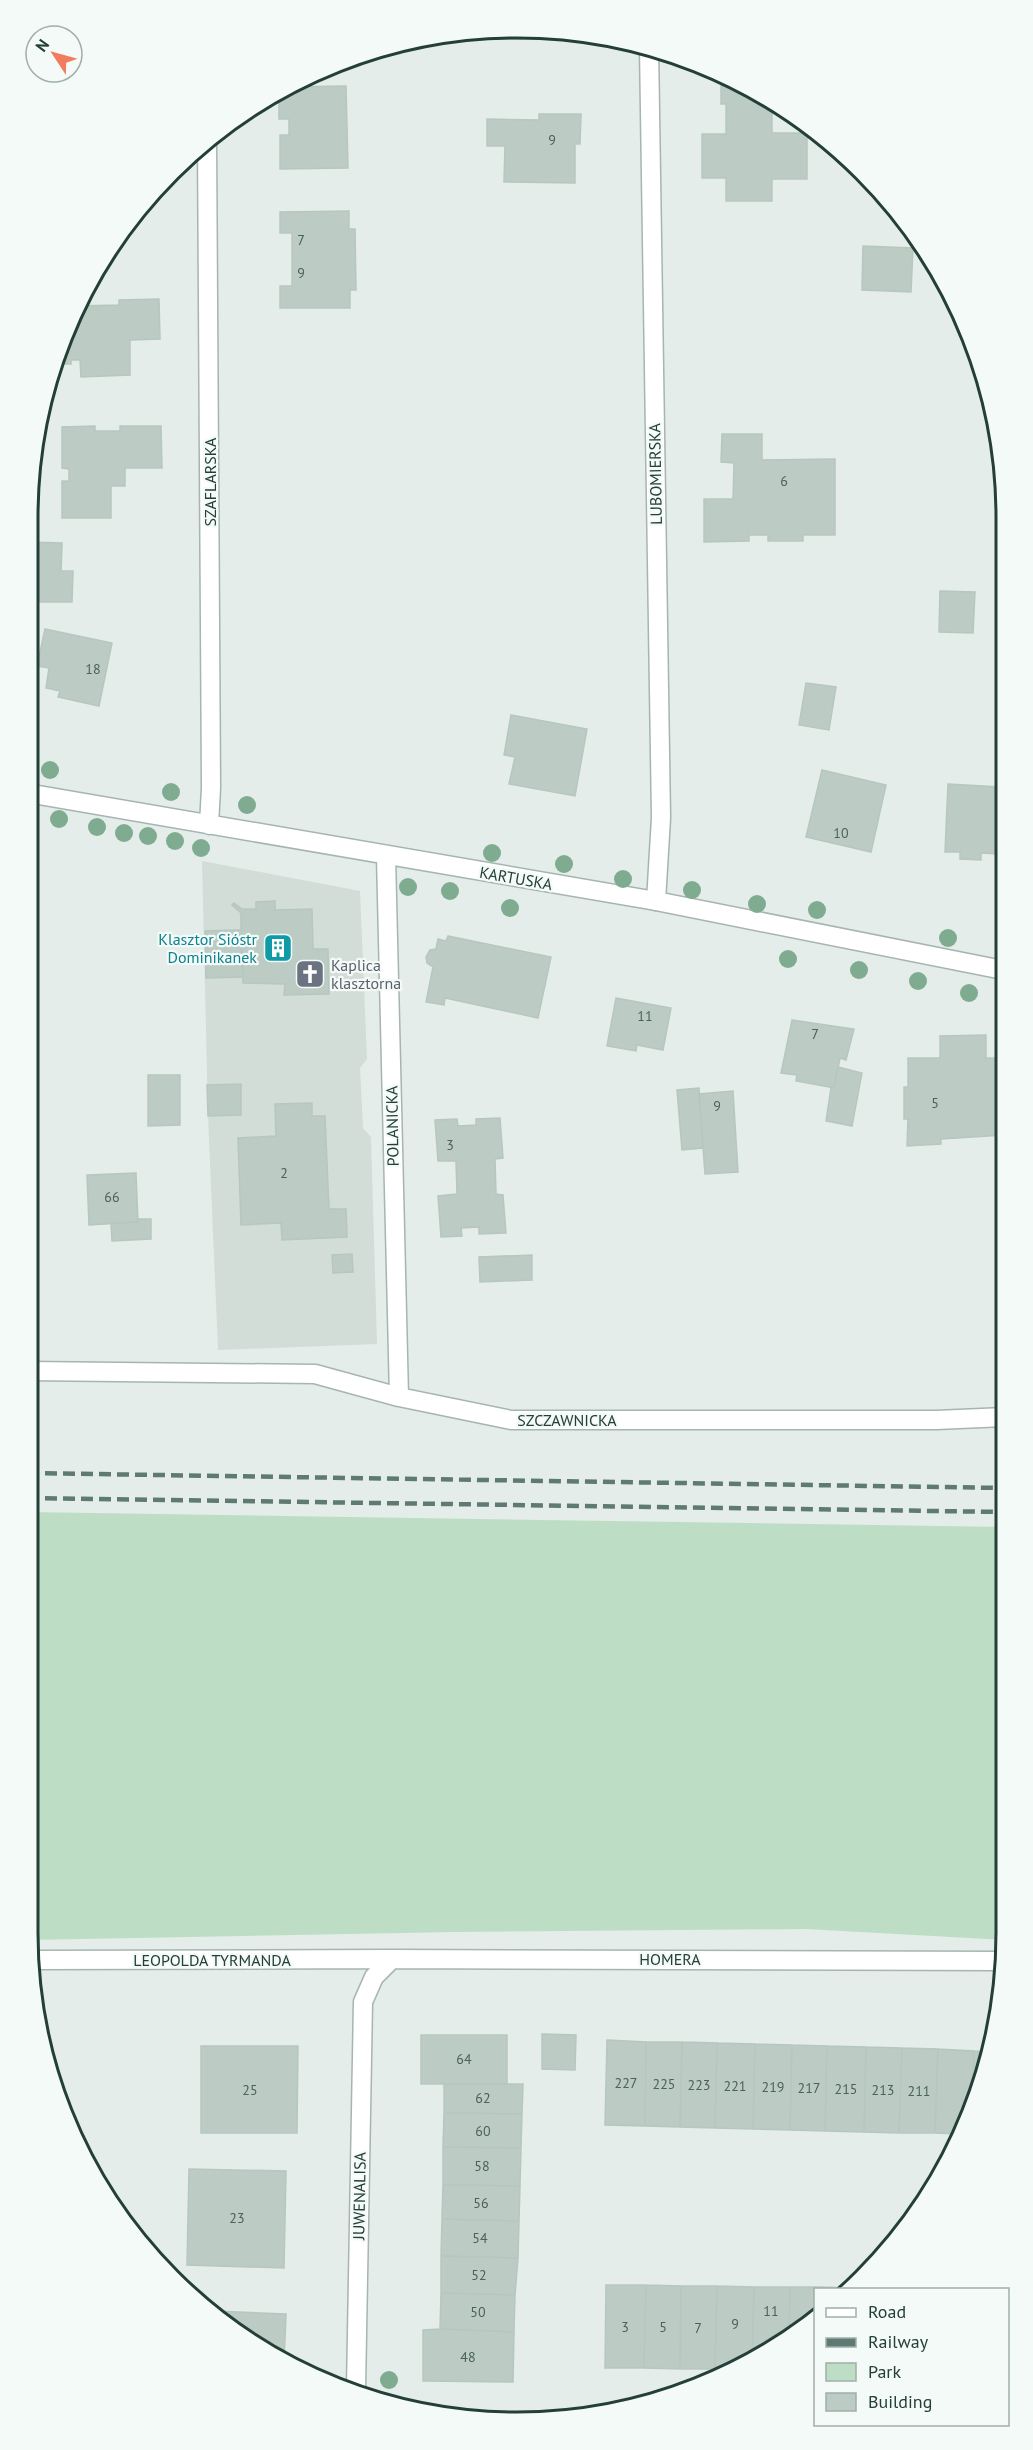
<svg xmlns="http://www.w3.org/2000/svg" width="1033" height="2450" font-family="'PT Sans',sans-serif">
<rect width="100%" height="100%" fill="#e4ede9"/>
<path fill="#d2ddd8" d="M202,861L360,891L367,1059L360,1068L363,1128L371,1137L377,1344L218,1350L208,1116Z"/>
<path fill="#bddec5" d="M27,1512L1005,1527V1940L806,1929L455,1932L28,1940Z"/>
<path fill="#bccbc4" stroke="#b6c7bf" stroke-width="1.5" d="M483,28L522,29V39H483Z
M721,78L772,105V133H807V179H772V201H726V178H702V134H726V104H721Z
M346,86L348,168L280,169V135H289V119H279V91L285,87Z
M539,114H581L580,144H575V183L504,182L505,146H487V119L539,120Z
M349,211V229H355L356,290H350V308H280V286H292V233H280V212Z
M863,246L913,248L911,292L862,290Z
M159,299L160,339L130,340V375L81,377L80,360H71V364H65V361H58V348L67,328H73V316L77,306L119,305V300Z
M95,426V431H120V426H161L162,468H125V486H111V518H62V481H69V469L62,468V427Z
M722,434H762V460L835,459V535H803V541H768V535H749V541L704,542V499H733L734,463L721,462Z
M27,542L62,543L61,571H73L72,602H27Z
M940,591L975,592L973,633L939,632Z
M45,629L112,643L99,706L58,697L60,691L46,688L49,668L37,666Z
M806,683L836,687L829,730L799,725Z
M511,715L587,729L575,796L509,784L515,757L504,755Z
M822,770L886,785L871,852L806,837Z
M948,784L1000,787L999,854L981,853V860L960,859V852H945Z
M275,901V910L312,909L313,949H328L329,994L284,995L285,984L243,983L242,947H235L234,930H241V913L232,905L234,903L242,909H256V902Z
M234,930L235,947H242L243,977L206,978L205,931Z
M448,936L551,957L538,1018L445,998L444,1005L426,1002L433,967L427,963L426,957L430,950L436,949L438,939L446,941Z
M616,998L671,1008L663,1050L637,1045L636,1051L607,1046Z
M792,1020L854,1029L846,1060L840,1058L834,1088L796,1081L797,1075L781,1073Z
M986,1035V1058H1003L1004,1135L941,1139V1144L907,1146L908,1119H904V1087H908V1058H940V1036Z
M838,1067L862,1073L852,1126L826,1121L831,1088H834Z
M148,1075H180V1125L148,1126Z
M241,1084V1115L208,1116L207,1085Z
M699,1088L703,1148L682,1150L677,1090Z
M733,1091L738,1172L705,1174L699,1094Z
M312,1103V1116H325L329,1209H346L347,1237L282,1240L281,1223L241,1225L238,1138L276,1136L275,1104Z
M500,1118L503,1158L495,1159L496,1194L503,1195L506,1233L479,1234V1227L461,1228L462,1236L441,1237L438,1196L457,1194L456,1161H438L435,1120L457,1119L458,1126L476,1125V1119Z
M136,1173L138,1222L89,1225L87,1175Z
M137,1219H151V1239L112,1241L111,1223L138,1222Z
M352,1254L353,1272L333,1273L332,1255Z
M532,1255V1280L480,1282L479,1257Z
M542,2034L576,2035L575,2070L542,2069Z
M421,2035H507V2084H421Z
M607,2040L646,2042L645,2126L605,2125Z
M646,2042H682L680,2127L645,2126Z
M682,2042L717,2043L715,2128L680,2127Z
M717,2043L755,2044L753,2129L715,2128Z
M755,2044L792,2045L790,2130L753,2129Z
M792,2045L827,2046L825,2131L790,2130Z
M201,2046H298L297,2133H201Z
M827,2046L866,2047L864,2132L825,2131Z
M866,2047L902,2048L899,2133L864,2132Z
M902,2048L938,2049L935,2133H899Z
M938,2049L974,2051L972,2108L961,2134L935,2133Z
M974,2051L986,2052L980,2091L972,2108Z
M444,2084H523L522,2114L444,2113Z
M444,2113L522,2114L521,2148L443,2147Z
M443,2147L521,2148L520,2186L443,2185Z
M189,2169L286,2171L284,2268L187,2265Z
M443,2185L520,2186L519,2221L442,2219Z
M442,2219L519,2221L518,2258L441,2256Z
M441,2256L518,2258L515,2295L441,2293Z
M606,2285H646L644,2368H605Z
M646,2285L681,2286L680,2369L644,2368Z
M681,2286H717L715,2369H680Z
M717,2286L754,2287L752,2361L730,2369H715Z
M754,2287H790L789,2334L761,2358L752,2361Z
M790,2287H823V2290H816V2313L789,2334Z
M823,2287L846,2288L823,2290Z
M441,2293L515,2295L514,2332L440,2329Z
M216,2311L286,2314L284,2362L272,2358Z
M440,2329L514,2332L513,2382L423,2381V2330Z"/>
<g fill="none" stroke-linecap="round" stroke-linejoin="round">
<g stroke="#a6b5b0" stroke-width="21">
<path id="service" d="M649,47L661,818L656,901"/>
</g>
<g stroke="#a6b5b0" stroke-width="21">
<path id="minor" d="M207,139L211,788L209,825
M27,793L656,901L1003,970
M386,856L399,1397
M27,1371L315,1374L399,1397L511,1420H936L1005,1417
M31,1960L392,1959
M356,2389L363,2002L374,1977L392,1959L1001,1961"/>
</g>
<use href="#service" stroke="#fff" stroke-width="18"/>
<use href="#minor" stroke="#fff" stroke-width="18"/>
<path stroke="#5e7a72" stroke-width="4.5" stroke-dasharray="12 6" stroke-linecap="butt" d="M27,1473L1005,1488
M27,1498L1005,1512"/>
</g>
<g fill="#7fac90">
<circle cx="50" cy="770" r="9"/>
<circle cx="171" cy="792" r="9"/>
<circle cx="247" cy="805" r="9"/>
<circle cx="59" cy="819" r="9"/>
<circle cx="97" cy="827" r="9"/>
<circle cx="124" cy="833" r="9"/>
<circle cx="148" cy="836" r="9"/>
<circle cx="175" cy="841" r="9"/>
<circle cx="201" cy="848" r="9"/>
<circle cx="492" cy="853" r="9"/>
<circle cx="564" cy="864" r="9"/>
<circle cx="623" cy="879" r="9"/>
<circle cx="408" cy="887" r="9"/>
<circle cx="692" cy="890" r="9"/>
<circle cx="450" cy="891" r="9"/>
<circle cx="757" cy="904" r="9"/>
<circle cx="510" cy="908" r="9"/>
<circle cx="817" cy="910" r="9"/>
<circle cx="948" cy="938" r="9"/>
<circle cx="788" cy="959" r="9"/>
<circle cx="859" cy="970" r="9"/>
<circle cx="918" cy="981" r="9"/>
<circle cx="969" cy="993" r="9"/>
<circle cx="389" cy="2380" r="9"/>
</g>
<defs>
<g id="building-square" transform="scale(1.5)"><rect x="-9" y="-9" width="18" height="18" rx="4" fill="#0f9aa8" stroke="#f4faf7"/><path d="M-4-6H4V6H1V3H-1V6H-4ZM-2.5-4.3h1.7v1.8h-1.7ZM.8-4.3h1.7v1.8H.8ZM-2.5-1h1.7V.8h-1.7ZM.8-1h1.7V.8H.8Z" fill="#fff"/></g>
<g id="church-square" transform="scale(1.5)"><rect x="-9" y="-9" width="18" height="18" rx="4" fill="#6b7280" stroke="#f4faf7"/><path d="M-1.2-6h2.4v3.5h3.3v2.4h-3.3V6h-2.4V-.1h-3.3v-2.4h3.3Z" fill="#fff"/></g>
</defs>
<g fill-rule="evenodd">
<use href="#building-square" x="278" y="948"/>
<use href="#church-square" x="310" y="974"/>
</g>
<g text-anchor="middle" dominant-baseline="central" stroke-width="4.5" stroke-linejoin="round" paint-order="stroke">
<g font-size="14" fill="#49625a">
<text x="552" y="140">9</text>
<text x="301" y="240">7</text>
<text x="301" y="273">9</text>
<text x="784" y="481">6</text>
<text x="93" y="669">18</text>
<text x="841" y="833">10</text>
<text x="645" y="1016">11</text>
<text x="815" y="1034">7</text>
<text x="935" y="1103">5</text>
<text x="717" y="1106">9</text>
<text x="450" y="1145">3</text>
<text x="284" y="1173">2</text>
<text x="112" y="1197">66</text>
<text x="464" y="2059">64</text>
<text x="626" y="2083">227</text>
<text x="664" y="2084">225</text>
<text x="699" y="2085">223</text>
<text x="735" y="2086">221</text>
<text x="773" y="2087">219</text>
<text x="809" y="2088">217</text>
<text x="846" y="2089">215</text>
<text x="250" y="2090">25</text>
<text x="883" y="2090">213</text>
<text x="919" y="2091">211</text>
<text x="483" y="2098">62</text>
<text x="483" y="2131">60</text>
<text x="482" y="2166">58</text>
<text x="481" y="2203">56</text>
<text x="237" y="2218">23</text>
<text x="480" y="2238">54</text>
<text x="479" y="2275">52</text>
<text x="771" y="2311">11</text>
<text x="478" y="2312">50</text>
<text x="735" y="2324">9</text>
<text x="625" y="2327">3</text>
<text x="663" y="2327">5</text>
<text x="698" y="2328">7</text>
<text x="468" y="2357">48</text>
</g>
<g font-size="16" fill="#233f37" stroke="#f4faf7">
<text transform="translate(655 474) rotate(-91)">LUBOMIERSKA</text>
<text transform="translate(210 482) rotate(-90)">SZAFLARSKA</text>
<text transform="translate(516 878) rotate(10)">KARTUSKA</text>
<text transform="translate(392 1126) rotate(-91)">POLANICKA</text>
<text x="567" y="1420">SZCZAWNICKA</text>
<text x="670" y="1959">HOMERA</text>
<text x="212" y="1960">LEOPOLDA TYRMANDA</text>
<text transform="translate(359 2196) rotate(-89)">JUWENALISA</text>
</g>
<g font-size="16" fill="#0d838f" stroke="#f4faf7" text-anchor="end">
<text x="257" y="939">Klasztor Sióstr<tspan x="257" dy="18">Dominikanek</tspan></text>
</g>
<g font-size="16" fill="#5b616d" stroke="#f4faf7" text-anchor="start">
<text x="331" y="965">Kaplica<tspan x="331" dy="18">klasztorna</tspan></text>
</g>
</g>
<path d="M0 0H1033V2450H0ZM517 38H517A479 479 0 0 1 996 517V1933A479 479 0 0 1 517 2412H517A479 479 0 0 1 38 1933V517A479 479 0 0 1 517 38Z" fill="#f4faf7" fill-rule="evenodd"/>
<path fill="none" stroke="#233f37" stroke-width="3" d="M517 38H517A479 479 0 0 1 996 517V1933A479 479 0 0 1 517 2412H517A479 479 0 0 1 38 1933V517A479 479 0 0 1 517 38Z"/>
<rect x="814" y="2288" width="195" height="138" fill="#f4faf7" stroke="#a0afaa" stroke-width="1.5"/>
<rect x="826" y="2308" width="30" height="9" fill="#ffffff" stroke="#a0afaa" stroke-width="1.5"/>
<text x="868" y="2318" font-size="18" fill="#233f37">Road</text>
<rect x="826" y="2338" width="30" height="9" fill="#5e7a72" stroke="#a0afaa" stroke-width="1.5"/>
<text x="868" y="2348" font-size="18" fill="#233f37">Railway</text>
<rect x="826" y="2363" width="30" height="18" fill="#bddec5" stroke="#a0afaa" stroke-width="1.5"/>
<text x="868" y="2378" font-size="18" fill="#233f37">Park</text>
<rect x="826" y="2393" width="30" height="18" fill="#bccbc4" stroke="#a0afaa" stroke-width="1.5"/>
<text x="868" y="2408" font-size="18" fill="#233f37">Building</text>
<g transform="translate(54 54) rotate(306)"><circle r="28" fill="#f4faf7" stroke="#a0afaa" stroke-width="1.5"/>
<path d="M0-4.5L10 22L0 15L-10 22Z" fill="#f27d5d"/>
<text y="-9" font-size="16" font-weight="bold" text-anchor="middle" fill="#233f37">N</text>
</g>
</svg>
